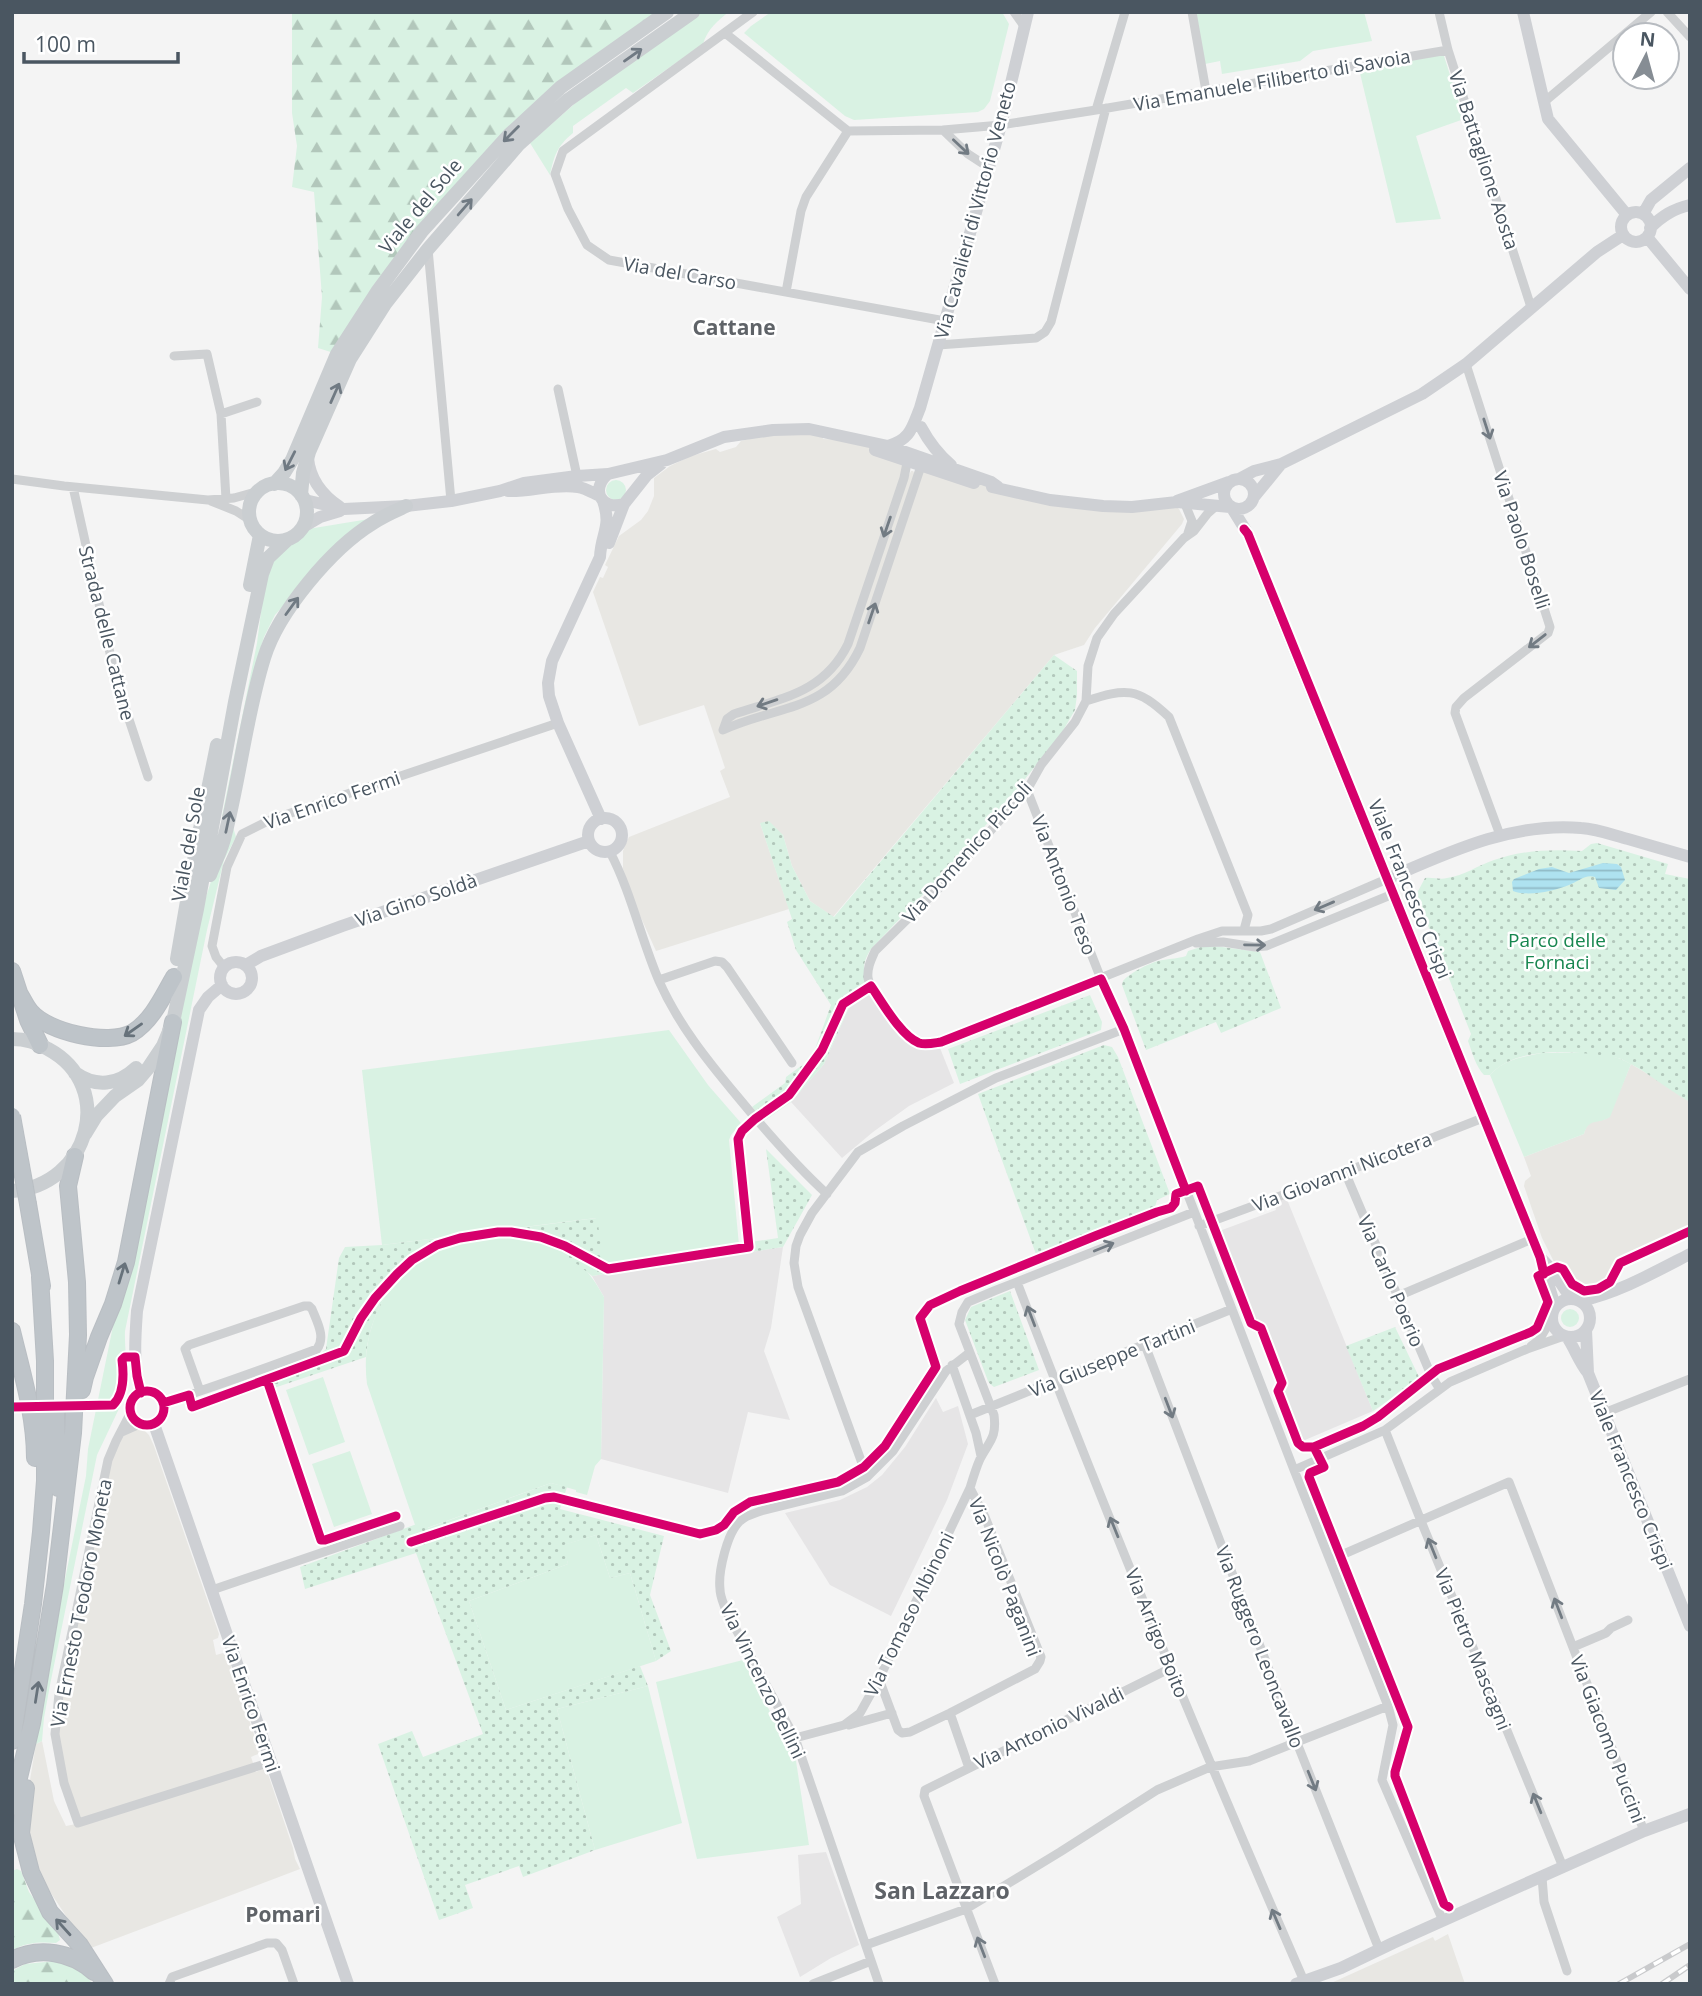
<svg xmlns="http://www.w3.org/2000/svg" width="1702" height="1996" font-family="'Open Sans',sans-serif">
<defs>
<pattern id="forest-firs" width="22" height="20" patternUnits="userSpaceOnUse" patternTransform="scale(1.75)"><rect width="22" height="20" fill="#d9f2e3"/><path d="M5 1l3.5 6h-7zM16 11l3.5 6h-7z" fill="#b2c7bb"/></pattern>
<pattern id="park-dots" width="8" height="8" patternUnits="userSpaceOnUse" patternTransform="scale(1.75)"><rect width="8" height="8" fill="#d9f2e3"/><path d="M2 2h.1M6 6h.1" fill="none" stroke="#b2c7bb" stroke-width="1.8" stroke-linecap="round"/></pattern>
<pattern id="water-rules" width="6" height="5" patternUnits="userSpaceOnUse" patternTransform="scale(1.75)"><rect width="6" height="5" fill="#aee2f0"/><path d="M0 2.5h6" fill="none" stroke="#90bac6"/></pattern>
</defs>
<rect width="100%" height="100%" fill="#f4f4f4"/>
<path fill="#e8e7e3" d="M774,433L822,434L823,439L846,440L903,458L907,479L911,471H913L915,474L925,467L1038,499L1174,505L1179,509L1184,519L1182,524L1095,628L1084,645L1054,655L833,917L810,901L792,866L783,835L760,823L789,909L656,951L633,900L623,869V851L626,843L629,837L730,797L720,771L725,768L704,705L639,726L593,592L600,577L603,578L608,567L605,565L619,536L641,520L648,511L654,496V478L670,466L691,456L716,449L720,452L736,447L741,441Z
M1631,1064L1661,1082L1690,1102V1233L1643,1255L1627,1261L1628,1257L1620,1259L1609,1279L1590,1289L1579,1288L1572,1285L1554,1262L1542,1238L1524,1186L1525,1181L1531,1176L1524,1157L1584,1134L1586,1127L1591,1122L1606,1119L1609,1117Z
M135,1427L144,1430L149,1435L154,1446L219,1634L218,1638L213,1640L216,1655L223,1653L227,1655L259,1749L258,1754L251,1757L256,1772L262,1769L267,1771L293,1848L295,1859L300,1869L91,1948L68,1919L43,1881L30,1840L27,1798L36,1744L42,1741L54,1801L66,1826L76,1824L61,1779L57,1701L110,1448L125,1431Z
M1448,1934L1465,1984H1329L1433,1937L1435,1941Z"/>
<path fill="#e6e5e6" d="M870,991L909,1042L922,1048H940L954,1083L909,1106L873,1132L842,1158L791,1102L824,1064L852,1001Z
M1286,1197L1373,1411L1305,1440L1299,1438L1280,1392L1284,1382L1262,1325L1261,1323L1252,1319L1219,1235L1222,1230L1276,1210L1275,1206L1277,1201Z
M783,1247L771,1328L764,1351L790,1420L748,1412L728,1493L601,1459L604,1297L592,1276Z
M936,1398L943,1412L958,1406L968,1444L947,1500L891,1616L830,1585L785,1513L840,1500L867,1487L882,1475L905,1447Z
M826,1852L859,1945L831,1958L800,1977L777,1917L801,1904L798,1855Z"/>
<path fill="#d9f2e3" d="M701,12H729C718,20 707,30 703,44L633,93L626,88L573,126V133C557,146 554,156 550,175L530,143L588,92Z
M771,12H1002L1009,24L990,101L984,109L978,112L854,120L845,116L744,33L751,26Z
M1196,12H1364L1372,41L1313,51L1300,61L1222,74L1220,61L1205,64Z
M1437,52L1444,56L1464,119L1416,136L1441,219L1396,223L1358,65Z
M606 490a10 10 0 1 1 20 0a10 10 0 1 1-20 0Z
M369,519L306,580L275,615L264,637L258,656L223,816H222L257,643L264,589L275,554L308,529Z
M232,824L236,837L224,860L207,930L125,1331C124,1352 130,1376 125,1396L97,1455L50,1685L44,1718L42,1741L36,1744L39,1707L86,1476L88,1449L190,947L222,847Z
M669,1030L708,1085L741,1123L731,1135L729,1140L739,1245L603,1264L596,1218L382,1245L362,1070Z
M1542,1053C1570,1053 1606,1049 1631,1064L1610,1117C1598,1125 1589,1117 1584,1134L1524,1157L1490,1075C1504,1059 1522,1057 1542,1053Z
M490,1234C527,1235 570,1246 592,1278C597,1284 600,1291 604,1297L601,1459L595,1466L587,1495L576,1492V1490L551,1483L427,1528L415,1525L367,1384C359,1324 393,1261 453,1242C465,1238 478,1236 490,1234Z
M1561 1318a9 9 0 1 1 18 0a9 9 0 1 1-18 0Z
M323,1377L345,1442L309,1455L286,1390Z
M350,1451L372,1514L334,1527L312,1464Z
M596,1535L610,1578L630,1573L656,1661L506,1710L469,1601L568,1564L563,1545Z
M743,1660L796,1761L809,1845L697,1859L656,1682Z
M648,1686L682,1823L595,1850L557,1709Z"/>
<path fill="url(#forest-firs)" d="M292,12H667L561,87L422,231L337,354L318,348L322,297L314,192L292,187L297,146L292,113Z
M17,1869L21,1871L29,1892L58,1932L60,1940L56,1943C41,1942 25,1942 12,1951V1871Z
M55,1961C71,1965 84,1969 92,1984H12V1971L25,1964Z"/>
<path fill="url(#park-dots)" d="M1054,655L1077,671V695L1075,710L1061,734L1017,789L953,863L871,949C860,966 864,972 870,991L852,1001L824,1064L791,1102L764,1121L752,1107L785,1083L786,1077L805,1063L815,1049L831,1005L796,950L787,922L792,919L760,823L769,821L783,835L792,866L810,901L834,917Z
M1597,843L1668,864L1665,874L1690,879V1102C1668,1090 1648,1072 1625,1061C1619,1057 1611,1057 1604,1056C1570,1050 1515,1047 1490,1075H1484C1476,1067 1472,1052 1468,1041L1471,1034L1416,895L1425,878C1433,877 1440,880 1447,878C1464,876 1478,865 1494,860C1524,850 1551,849 1582,851L1591,844Z
M1207,945L1260,952L1281,1008L1221,1033L1216,1022L1146,1050L1122,985L1123,981C1129,973 1153,961 1163,960C1172,958 1177,959 1186,956L1188,951Z
M1090,995L1102,1022L1101,1030L960,1084L948,1049Z
M1104,1045L1112,1047L1118,1057L1170,1194L1157,1200L1155,1207L1091,1232L1037,1257L978,1094Z
M766,1149L812,1195L783,1247L592,1276C569,1257 549,1241 518,1235C440,1223 372,1280 366,1357L271,1389L266,1375L317,1357L326,1349L339,1258L345,1247L382,1245L597,1218L604,1264L778,1238Z
M1010,1291L1039,1370L994,1387L990,1384L988,1381L965,1320L971,1307Z
M1395,1327L1420,1379L1373,1411L1346,1346Z
M551,1483L567,1487L560,1509L664,1536L650,1595L671,1651L656,1661L630,1573L610,1578L596,1535L564,1545L568,1564L469,1601L506,1710L640,1666L648,1686L557,1709L595,1850L523,1877L519,1866L465,1885L473,1908L439,1920L378,1744L412,1731L423,1757L483,1734L416,1553L305,1589L300,1567L414,1525L425,1522L428,1528Z"/>
<path fill="url(#water-rules)" d="M1603,863L1617,864L1621,867L1625,880L1616,890L1599,888L1595,877C1585,874 1578,882 1569,885C1555,891 1527,897 1513,891L1512,882L1514,879L1539,869L1552,867L1569,873Z"/>
<g fill="none" stroke-linecap="round" stroke-linejoin="round">
<g stroke="#b9bec3" stroke-width="18">
<path id="highway" d="M12,971L28,1020L40,1045
M19,993C23,999 26,1007 31,1012C48,1032 108,1046 132,1033C152,1021 163,996 174,977
M28,1204L42,1286
M12,1331C22,1373 35,1415 35,1458
M82,1390L85,1377L99,1337L113,1304L126,1262L173,1022
M56,1413L58,1488
M12,1741L33,1604L41,1532L45,1481V1361L40,1277
M26,1788L21,1833L31,1872L50,1912L80,1945L105,1984
M12,1807L32,1723L55,1585L73,1433L78,1335L77,1282L68,1186L75,1156
M12,1960C39,1946 72,1952 94,1972"/>
</g>
<path stroke="#ced0d2" stroke-width="9" d="M753,12L563,151L555,174L568,209L587,245L609,260L945,321
M1014,12L1024,26
M1192,12L1206,91
M1439,12L1448,50L1531,307
M1667,12L1690,37
M725,33L848,131
M1544,102L1651,12
M1096,110L1125,12
M988,167L968,154L943,130L1001,125L1096,110L1448,50
M428,249L451,501
M786,292L801,211L806,197L848,131L943,130
M938,345L1036,338L1045,332L1051,322L1106,108
M174,356L207,354L221,414L226,499
M1466,364L1550,627L1548,633L1464,698L1456,707L1455,713L1500,835
M558,389L577,476
M221,414L257,402
M12,479L64,486L208,500L234,498L259,491
M73,487L116,680L148,777
M211,501L236,511L250,520
M1185,504L1192,521L1188,533
M1086,701L1088,666L1097,638L1114,614L1184,538L1194,531L1208,513L1216,506
M723,730L727,719L734,714C782,698 824,693 848,644L904,478L908,458
M723,730C780,704 829,713 860,648L921,466
M1027,790L1101,979L1124,1029L1294,1470L1388,1706L1393,1725L1382,1780L1443,1921
M610,852C631,892 641,939 659,981C678,1024 707,1060 737,1096C765,1130 794,1164 827,1194
M1244,930L1248,915L1169,717C1137,687 1126,688 1086,701L1075,722L1041,765L1027,790L940,887L875,951C871,960 867,968 868,978C871,993 904,1038 919,1043C926,1045 934,1043 941,1042L1198,939L1222,931H1261L1271,929L1387,879
M1196,943L1223,942L1255,947L1266,946L1393,894
M224,967L216,957L212,946L227,867L242,834L270,820L558,723
M659,980L715,961L722,962L727,967L792,1063
M1345,1172L1431,1375L1439,1388
M1199,1226L1345,1172L1483,1118
M1017,1282C1107,1517 1203,1750 1304,1981
M1398,1296L1532,1239
M1145,1345L1297,1743L1379,1949
M1531,1346L1539,1340L1551,1320
M952,1365L976,1433L981,1456
M163,1403C215,1387 266,1368 317,1349C326,1337 317,1322 312,1309L309,1306H304L189,1345L185,1349L200,1391
M131,1412L116,1441L108,1460L59,1694L55,1734L64,1783L78,1823L271,1762
M1604,1413L1690,1379
M970,1415L1232,1309
M1385,1430L1421,1521L1563,1867
M122,1432L140,1424
M1294,1470L1385,1430L1450,1382L1527,1349L1564,1336
M867,1477L798,1287L794,1263L796,1246L800,1235L812,1213L858,1152L903,1126L996,1078L1124,1029
M1330,1560L1509,1482L1644,1831
M212,1590L400,1526
M1573,1647L1606,1633L1611,1628L1628,1620
M879,1679L898,1730L902,1733L910,1732L950,1713L1035,1669L1040,1661L1041,1657L985,1517L970,1488
M950,1713L969,1768
M849,1725L892,1713
M795,1738L844,1725L860,1713L879,1679L970,1488C973,1478 976,1468 980,1459C989,1441 997,1439 994,1415L959,1324L962,1312L968,1302L994,1291L1194,1212
M1542,1877L1544,1902L1567,1971
M866,1945L966,1909L1060,1852L1157,1790L1210,1767L1249,1761L1388,1706
M169,1984L172,1977L267,1943H276L282,1950L294,1984
M813,1984L871,1961
M879,1984L795,1738L726,1611C724,1604 720,1597 720,1589C718,1572 727,1533 740,1521C746,1515 753,1514 761,1511L842,1491L867,1477L893,1451L946,1371L969,1353
M995,1984L924,1796L925,1790L1171,1668"/>
<path stroke="#ced0d4" stroke-width="12" d="M1523,12L1548,119L1627,215
M1621 227a15 15 0 1 1 30 0a15 15 0 1 1-30 0Z
M1643,214L1651,200L1690,168
M1650,228C1662,216 1673,209 1690,205
M1647,237L1690,289
M921,427C929,442 938,454 951,465
M888,446C910,440 912,428 920,408L1001,125L1028,12
M875,450L974,483
M308,458C310,480 322,495 340,507
M1224 494a15 15 0 1 1 30 0a15 15 0 1 1-30 0Z
M1239,479L1254,471L1281,464L1422,394L1466,364L1597,252L1623,235
M992,487L1050,500L1103,506L1132,507L1177,502L1230,507
M508,491C531,492 555,483 578,487C585,488 593,493 600,496
M1254,497L1281,464
M305,500L344,509L406,506L451,501L500,491L524,483L577,476L608,474
M1177,501L1229,482
M624,504C601,511 590,489 608,474L667,460L724,437L773,430L809,429L888,446L991,482L998,487
M1232,508L1248,534L1273,597L1540,1257L1555,1306
M303,527L320,517L340,511
M609,543L624,504L647,475L661,464
M588 835a17 17 0 1 1 34 0a17 17 0 1 1-34 0Z
M601,819L558,723L549,696L548,683L552,661L600,557C601,533 612,527 603,501
M1387,879C1449,852 1512,822 1581,828C1597,829 1613,835 1628,839C1649,845 1669,851 1690,857
M220 978a16 16 0 1 1 32 0a16 16 0 1 1-32 0Z
M246,965L261,956L342,926L589,841
M1540,1257L1552,1270L1568,1294L1574,1299
M1552 1318a19 19 0 1 1 38 0a19 19 0 1 1-38 0Z
M1580,1301C1618,1293 1655,1272 1690,1254
M1586,1330L1588,1373
M1567,1337C1575,1349 1579,1362 1588,1373L1690,1626
M130 1408a17 17 0 1 1 34 0a17 17 0 1 1-34 0Z
M141,1393C133,1365 135,1339 137,1311L199,1010L208,997L222,985
M154,1424L348,1984
M1296,1984L1341,1968L1393,1943L1563,1867L1644,1831L1690,1814"/>
<path stroke="#caced1" stroke-width="14" d="M249 512a29 29 0 1 1 58 0a29 29 0 1 1-58 0Z
M274,484L284,473L292,460L337,354L377,292L422,231L509,135L561,87L667,12
M301,495L303,473L309,452L350,359L385,304L428,249L519,144L568,100L693,12
M250,585L260,535
M210,875C215,862 222,849 225,835C240,777 246,716 264,658C278,612 332,548 373,523C383,516 395,511 406,506
M177,959L196,849L217,745
M12,1039C24,1039 38,1043 48,1049C117,1086 89,1186 12,1191
M75,1073C96,1088 118,1085 136,1068
M85,1134L96,1116L115,1096L138,1080L149,1067L163,1046L173,1022L197,909L235,702L262,574L268,558L287,540"/>
<use href="#highway" stroke="#bec4c9" stroke-width="16"/>
<g stroke="#c9cacc" stroke-width="6">
<path id="rail" d="M1619,1984L1690,1944
M1662,1984L1690,1965"/>
</g>
<use href="#rail" stroke="#fff" stroke-width="3.5" stroke-dasharray="10" stroke-linecap="butt"/>
<g stroke="#b9bec3" stroke-width="18" stroke-linecap="butt">
<path id="highway-bridge" d="M12,1116L28,1204"/>
</g>
<use href="#highway-bridge" stroke="#bec4c9" stroke-width="16"/>
<g stroke="#fff" stroke-width="13">
<path id="cycleway" d="M1244,529L1248,534L1540,1257L1544,1274
M267,1380L321,1540H325L396,1516
M130 1408a17 17 0 1 1 34 0a17 17 0 1 1-34 0Z
M163,1403L189,1395L192,1407L344,1351L361,1318L375,1298L397,1274L412,1260L437,1245L460,1238L498,1232H511L541,1237L565,1246L608,1269L749,1247L738,1139L742,1131L755,1119L789,1095L822,1050L843,1004L871,986C882,1002 901,1036 919,1043C926,1045 934,1043 941,1042L1101,979L1124,1029L1186,1191
M12,1407L113,1405C124,1394 124,1375 122,1360L125,1357H135L137,1376L141,1393
M1314,1447L1324,1467L1310,1473L1309,1477L1408,1727L1395,1772V1776L1444,1904L1449,1907
M411,1542L545,1498L554,1497L700,1534L716,1530L724,1525L734,1512L750,1502L838,1482L864,1467L885,1446L936,1367L920,1318L930,1305L960,1291L1095,1236L1157,1212L1171,1208L1175,1203L1176,1194L1198,1186L1251,1323L1261,1328L1282,1383L1278,1391L1298,1443L1303,1447H1314L1363,1426L1378,1417L1438,1369L1531,1332L1537,1328L1548,1302L1538,1276L1557,1267L1563,1269L1572,1284L1579,1288L1584,1291L1598,1289L1610,1282L1620,1263L1690,1231"/>
</g>
<use href="#cycleway" stroke="#d6006c" stroke-width="9"/>
</g>
<defs><path id="oneway-shaft" d="M-6 0H5M1.5-3L5.5 0L1.5 3" fill="none" stroke-width="1.6" stroke-linecap="round" stroke-linejoin="round" transform="scale(1.75)"/></defs>
<g stroke="#707a83">
<use href="#oneway-shaft" transform="translate(633 55) rotate(-35)"/>
<use href="#oneway-shaft" transform="translate(511 134) rotate(135)"/>
<use href="#oneway-shaft" transform="translate(465 207) rotate(-49)"/>
<use href="#oneway-shaft" transform="translate(335 393) rotate(-66)"/>
<use href="#oneway-shaft" transform="translate(290 461) rotate(117)"/>
<use href="#oneway-shaft" transform="translate(292 606) rotate(-54)"/>
<use href="#oneway-shaft" transform="translate(228 822) rotate(-78)"/>
</g>
<g stroke="#727b83">
<use href="#oneway-shaft" transform="translate(961 147) rotate(43)"/>
<use href="#oneway-shaft" transform="translate(1487 429) rotate(72)"/>
<use href="#oneway-shaft" transform="translate(887 527) rotate(109)"/>
<use href="#oneway-shaft" transform="translate(872 613) rotate(-71)"/>
<use href="#oneway-shaft" transform="translate(1537 641) rotate(142)"/>
<use href="#oneway-shaft" transform="translate(767 703) rotate(161)"/>
<use href="#oneway-shaft" transform="translate(1324 906) rotate(157)"/>
<use href="#oneway-shaft" transform="translate(1255 945) rotate(1)"/>
<use href="#oneway-shaft" transform="translate(1104 1247) rotate(-22)"/>
<use href="#oneway-shaft" transform="translate(1031 1316) rotate(-111)"/>
<use href="#oneway-shaft" transform="translate(1169 1408) rotate(69)"/>
<use href="#oneway-shaft" transform="translate(1114 1527) rotate(-112)"/>
<use href="#oneway-shaft" transform="translate(1432 1548) rotate(-112)"/>
<use href="#oneway-shaft" transform="translate(1558 1608) rotate(-111)"/>
<use href="#oneway-shaft" transform="translate(1312 1781) rotate(68)"/>
<use href="#oneway-shaft" transform="translate(1537 1803) rotate(-112)"/>
<use href="#oneway-shaft" transform="translate(1276 1919) rotate(-113)"/>
<use href="#oneway-shaft" transform="translate(981 1947) rotate(-111)"/>
</g>
<g stroke="#67727b">
<use href="#oneway-shaft" transform="translate(133 1030) rotate(145)"/>
<use href="#oneway-shaft" transform="translate(122 1273) rotate(-73)"/>
<use href="#oneway-shaft" transform="translate(37 1692) rotate(-81)"/>
<use href="#oneway-shaft" transform="translate(63 1927) rotate(-132)"/>
</g>
<g text-anchor="middle" dominant-baseline="central" stroke-width="5" stroke-linejoin="round" paint-order="stroke">
<g font-size="19" fill="#4a5661" stroke="#fff">
<text transform="translate(1272 80) rotate(-10)">Via Emanuele Filiberto di Savoia</text>
<text transform="translate(1484 160) rotate(72)">Via Battaglione Aosta</text>
<text transform="translate(420 206) rotate(-50)">Viale del Sole</text>
<text transform="translate(975 210) rotate(-75)">Via Cavalieri di Vittorio Veneto</text>
<text transform="translate(680 273) rotate(10)">Via del Carso</text>
<text transform="translate(1522 540) rotate(72)">Via Paolo Boselli</text>
<text transform="translate(107 633) rotate(76)">Strada delle Cattane</text>
<text transform="translate(332 800) rotate(-19)">Via Enrico Fermi</text>
<text transform="translate(188 844) rotate(-80)">Viale del Sole</text>
<text transform="translate(967 852) rotate(-48)">Via Domenico Piccoli</text>
<text transform="translate(1064 885) rotate(69)">Via Antonio Teso</text>
<text transform="translate(1410 889) rotate(68)">Viale Francesco Crispi</text>
<text transform="translate(416 900) rotate(-19)">Via Gino Soldà</text>
<text transform="translate(1342 1172) rotate(-21)">Via Giovanni Nicotera</text>
<text transform="translate(1391 1281) rotate(67)">Via Carlo Poerio</text>
<text transform="translate(1112 1358) rotate(-22)">Via Giuseppe Tartini</text>
<text transform="translate(1631 1480) rotate(68)">Viale Francesco Crispi</text>
<text transform="translate(1005 1577) rotate(69)">Via Nicolò Paganini</text>
<text transform="translate(81 1603) rotate(-79)">Via Ernesto Teodoro Moneta</text>
<text transform="translate(909 1614) rotate(-64)">Via Tomaso Albinoni</text>
<text transform="translate(1157 1633) rotate(68)">Via Arrigo Boito</text>
<text transform="translate(1260 1647) rotate(69)">Via Ruggero Leoncavallo</text>
<text transform="translate(1473 1649) rotate(68)">Via Pietro Mascagni</text>
<text transform="translate(763 1681) rotate(64)">Via Vincenzo Bellini</text>
<text transform="translate(251 1704) rotate(71)">Via Enrico Fermi</text>
<text transform="translate(1049 1728) rotate(-26)">Via Antonio Vivaldi</text>
<text transform="translate(1608 1739) rotate(69)">Via Giacomo Puccini</text>
</g>
<g font-size="19" fill="#17864f" stroke="#fff">
<text x="1557" y="940">Parco delle<tspan x="1557" dy="22">Fornaci</tspan></text>
</g>
<g font-size="21" font-weight="bold" fill="#5f6368" stroke="#fff">
<text x="734" y="327">Cattane</text>
<text x="283" y="1914">Pomari</text>
</g>
<g font-size="23" font-weight="bold" fill="#5f6368" stroke="#fff">
<text x="942" y="1890">San Lazzaro</text>
</g>
</g>
<rect width="1702" height="1996" fill="none" stroke="#4a5661" stroke-width="28"/>
<g transform="translate(1646 56) rotate(6)"><circle r="33" fill="#ffffff" stroke="#b7bbc0" stroke-width="2"/>
<path d="M0-5L12 26L0 18L-12 26Z" fill="#868d94"/>
<text y="-10" font-size="19" font-weight="bold" text-anchor="middle" fill="#4a5661">N</text>
</g>
<path d="M24 52v10h154v-10" fill="none" stroke="#4a5661" stroke-width="3.5"/>
<text x="35" y="52" font-size="21" fill="#4a5661" stroke="#ffffff" stroke-width="5" paint-order="stroke">100 m</text>
</svg>
